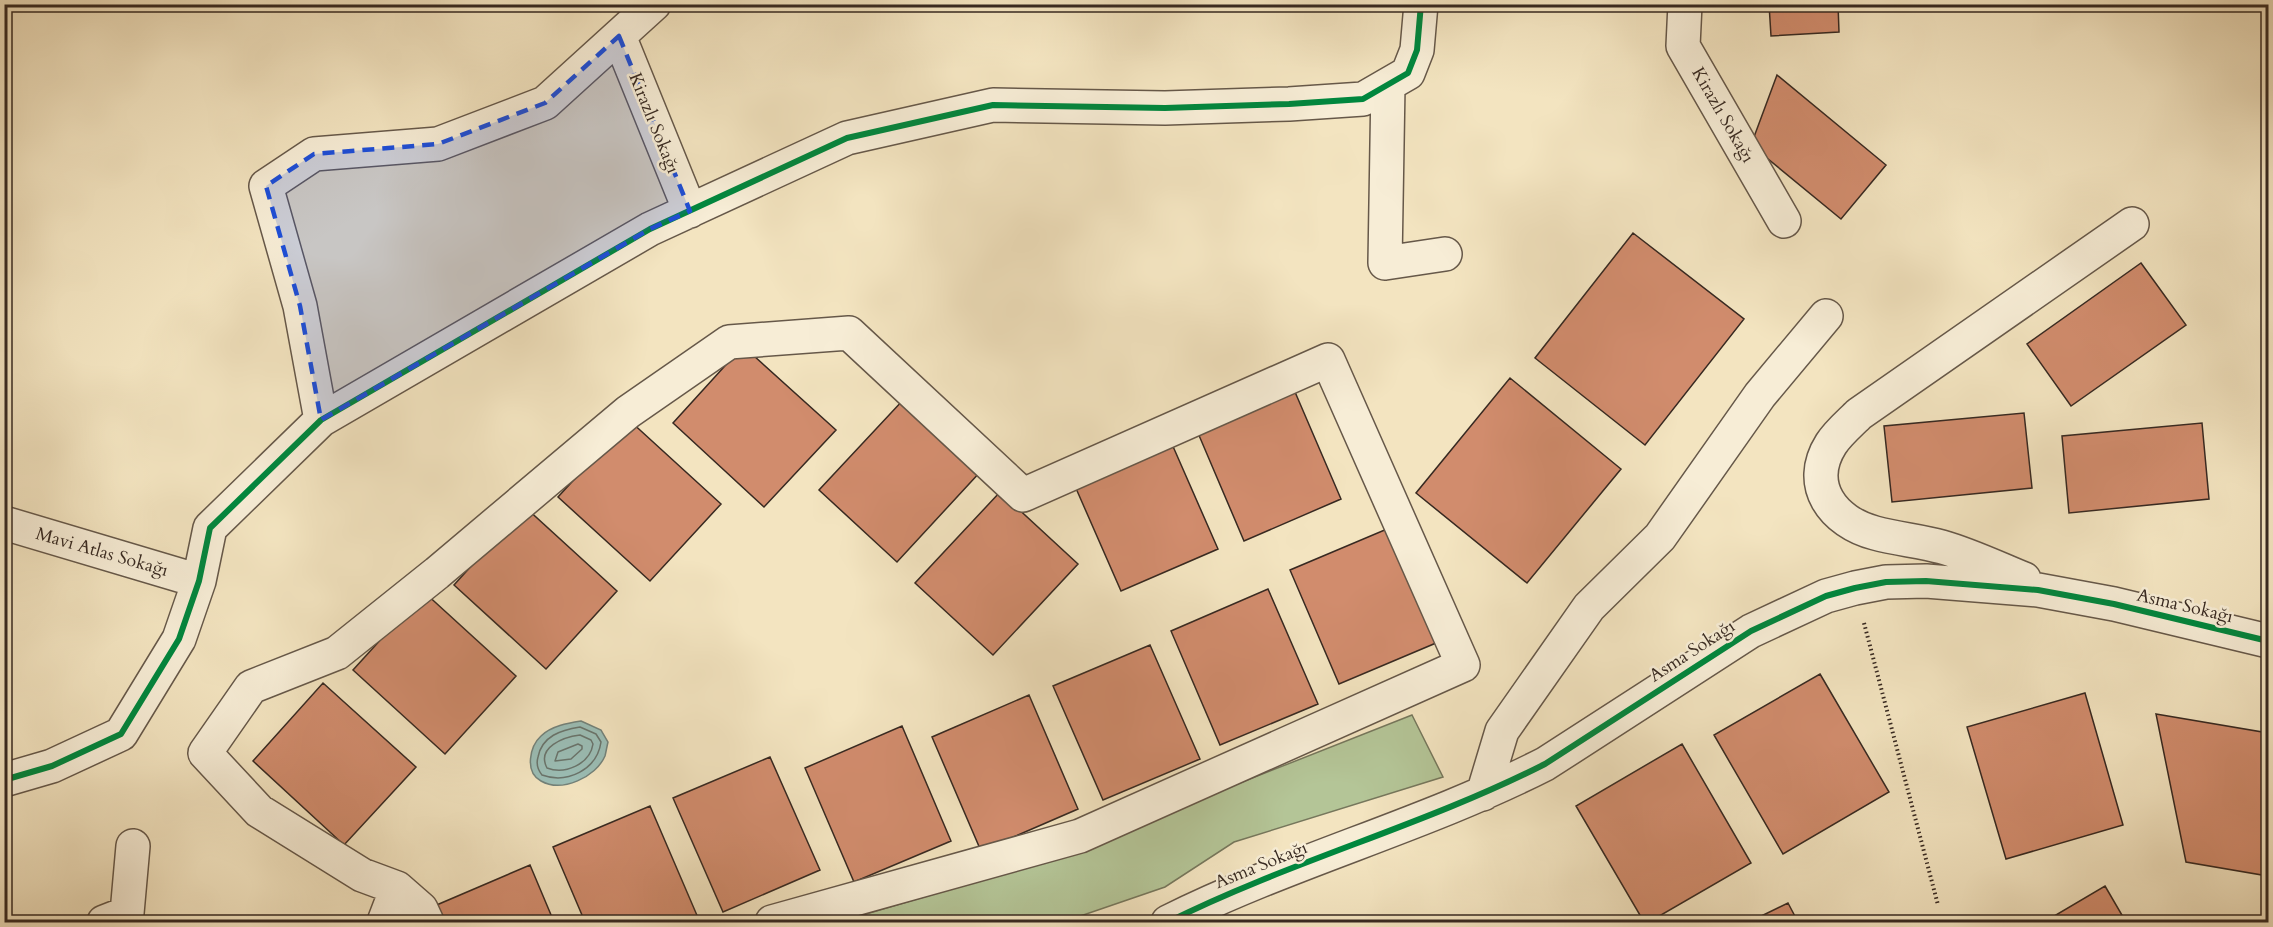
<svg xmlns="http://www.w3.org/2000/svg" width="2273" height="927" font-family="Cardo,serif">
<rect width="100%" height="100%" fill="#f3e4c0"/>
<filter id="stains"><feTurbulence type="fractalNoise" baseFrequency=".00333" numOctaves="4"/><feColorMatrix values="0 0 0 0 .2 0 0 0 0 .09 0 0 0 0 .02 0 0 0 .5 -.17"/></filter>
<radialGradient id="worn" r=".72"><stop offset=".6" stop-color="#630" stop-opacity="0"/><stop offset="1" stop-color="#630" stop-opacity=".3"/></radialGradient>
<path fill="#b4c597" stroke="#76775c" stroke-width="1.5" d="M1412,715L1443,777L1234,842L1165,887L1063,922H839L1032,865Z"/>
<path fill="#9bbeb6" stroke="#73827a" stroke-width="1.5" d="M581,721L601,730L608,742C607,746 606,752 605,756C596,777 562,793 541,781C524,772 530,746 541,736C551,726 568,723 581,721Z"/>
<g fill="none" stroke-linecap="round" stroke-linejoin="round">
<path stroke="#69746c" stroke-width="1.5" d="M580,727L596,734L601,742C597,770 567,784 542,775C537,769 536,764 538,757C542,736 561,730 580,727Z
M580,735L591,740L593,744C590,764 565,775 547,768C536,747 564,737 580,735Z
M578,744L582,746V749L571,759L555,761L558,752Z"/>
</g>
<path fill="#d18c6d" stroke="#372921" stroke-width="1.5" d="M1769,4H1838L1839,32L1771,36Z
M1777,75L1886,165L1841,219L1751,145Z
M1633,233L1744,319L1645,445L1535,358Z
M2141,263L2186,325L2071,406L2027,344Z
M743,346L836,430L764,507L673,423Z
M1510,378L1621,469L1527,583L1416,493Z
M1292,385L1341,499L1244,541L1195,426Z
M904,399L981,471L897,562L819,490Z
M2024,413L2032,488L1892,502L1884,426Z
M629,420L721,504L650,581L558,497Z
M2202,423L2209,499L2069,513L2062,436Z
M1168,435L1218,549L1121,591L1071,477Z
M1000,492L1078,564L993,655L915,583Z
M525,507L617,591L546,669L454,585Z
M1387,529L1436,643L1339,684L1290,570Z
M1268,589L1318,704L1220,745L1171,631Z
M424,592L516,676L445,754L353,670Z
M1150,645L1200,759L1103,800L1053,686Z
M1820,674L1889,792L1783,854L1714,735Z
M323,683L416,767L344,845L253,761Z
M2085,693L2123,825L2006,859L1967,727Z
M1029,695L1078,809L981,851L932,737Z
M2156,714L2268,733V876L2186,862Z
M902,726L951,841L854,882L805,768Z
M1682,744L1751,863L1649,922H1644L1576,806Z
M770,757L820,870L723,912L673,798Z
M650,806L699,920L694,922H585L553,847Z
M530,865L554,922H439L432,907Z
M2105,886L2126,922H2044Z
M1788,903L1798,922H1749Z"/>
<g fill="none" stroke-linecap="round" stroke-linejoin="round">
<g stroke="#665849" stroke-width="36">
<path id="minor" d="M1685,4L1683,46L1784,221
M619,36L690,211
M1388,85L1385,263L1445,254
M321,420L300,306L266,186L314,154L438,144L545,103L654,4
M4,523L199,581
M2024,579C1997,568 1970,555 1942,547C1920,541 1897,539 1875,533C1833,522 1805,485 1831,444C1838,433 1850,423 1859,414L2132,224
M4,780L52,766L121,734L179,639L199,581L210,528L321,420L650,229L847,138L993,105L1165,108L1289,104L1363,99L1408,73L1417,50L1421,4
M1483,794L1502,731L1589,607L1660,537L1760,395L1826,316
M104,922L127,913L133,846
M384,922L397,888
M427,922L421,909L397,888L362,875L259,811L205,753L251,687L337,653L437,573L628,412L729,342L849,333L1023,495L1328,360L1463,665L1080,836L772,922
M1168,922C1290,861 1423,826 1545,764L1751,631L1826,596L1855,588L1886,582L1926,581L2038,590L2114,604L2268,641"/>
</g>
<path stroke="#372921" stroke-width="4" stroke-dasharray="1.5 3" stroke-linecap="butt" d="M1864,623L1938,905"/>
<use href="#minor" stroke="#f7edd6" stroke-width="33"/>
<g stroke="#f7edd6" stroke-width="10">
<path id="cycleway" d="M4,780L52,766L121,734L179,639L199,581L210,528L321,420L650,229L847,138L993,105L1165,108L1289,104L1363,99L1408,73L1417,50L1421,4
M1168,922C1290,861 1423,826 1545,764L1751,631L1826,596L1855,588L1886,582L1926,581L2038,590L2114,604L2268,641"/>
</g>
<use href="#cycleway" stroke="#00873e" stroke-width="6"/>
</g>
<path fill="#1d4ed8" fill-opacity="0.2" stroke="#1d4ed8" stroke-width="4.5" stroke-dasharray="12 8" stroke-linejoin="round" d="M619,36L690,211L650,229L321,420L300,306L266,186L314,154L438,144L545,103Z"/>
<g text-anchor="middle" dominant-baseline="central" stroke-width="5" stroke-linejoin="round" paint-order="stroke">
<g font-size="18" fill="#372921" stroke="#f7edd6">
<text transform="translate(1723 115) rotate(60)">Kirazlı Sokağı</text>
<text transform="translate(654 123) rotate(68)">Kirazlı Sokağı</text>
<text transform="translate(102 552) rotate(16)">Mavi Atlas Sokağı</text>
<text transform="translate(2185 606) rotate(13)">Asma Sokağı</text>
<text transform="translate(1692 651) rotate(-33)">Asma Sokağı</text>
<text transform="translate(1261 865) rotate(-22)">Asma Sokağı</text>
</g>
</g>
<rect width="2273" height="927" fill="none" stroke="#f3e4c0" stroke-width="24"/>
<rect x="6" y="6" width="2261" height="915" fill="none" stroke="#372921" stroke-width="3"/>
<rect x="12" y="12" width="2249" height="903" fill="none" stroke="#372921" stroke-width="1.5"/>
<rect width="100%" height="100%" filter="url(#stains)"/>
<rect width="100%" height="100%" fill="url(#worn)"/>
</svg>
